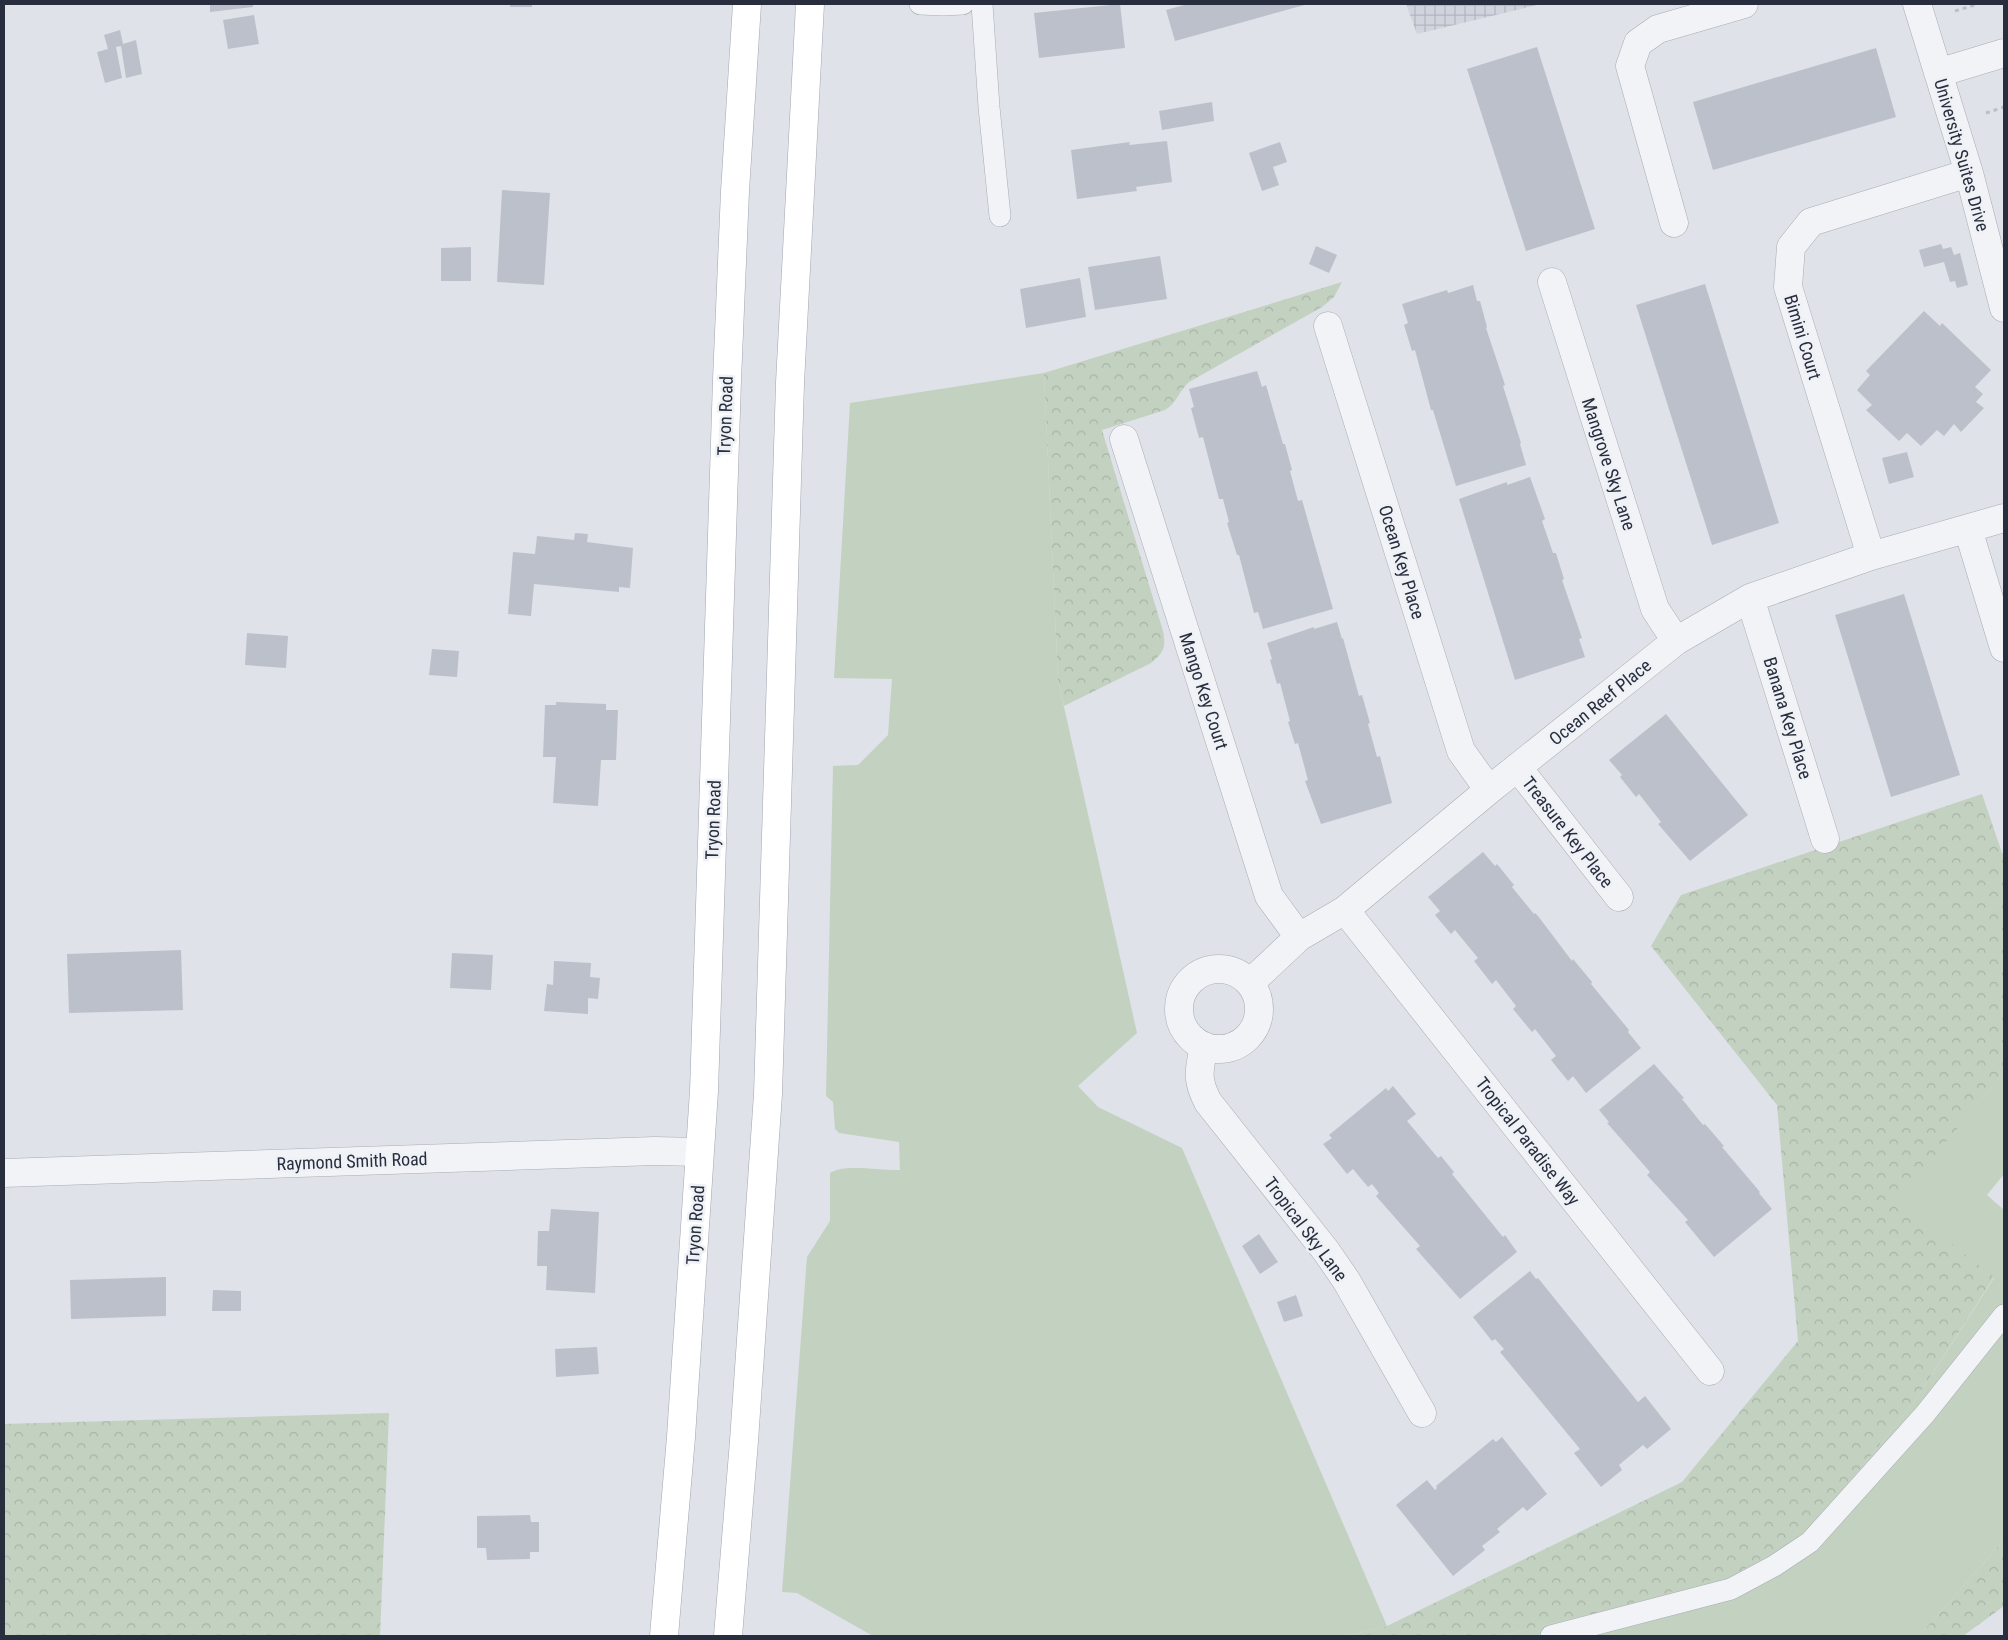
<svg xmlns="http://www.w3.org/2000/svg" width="2008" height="1640" font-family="'Roboto Condensed',sans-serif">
<defs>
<pattern id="industrial-grid" width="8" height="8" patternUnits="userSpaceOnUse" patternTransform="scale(1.25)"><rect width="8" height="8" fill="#d1d4dd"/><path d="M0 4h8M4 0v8" fill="none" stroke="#b3b6bf"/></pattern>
<pattern id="forest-crowns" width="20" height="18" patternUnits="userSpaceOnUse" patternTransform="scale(1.25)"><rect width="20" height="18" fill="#c3d1c0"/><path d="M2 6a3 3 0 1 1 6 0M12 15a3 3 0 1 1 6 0" fill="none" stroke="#a8b4a6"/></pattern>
</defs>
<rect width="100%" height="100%" fill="#dfe2e8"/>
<path fill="url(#industrial-grid)" d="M1406,4H1541L1417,34Z"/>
<path fill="#c3d1c0" d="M1044,373L1058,680L1137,1033L1078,1086L1098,1107L1182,1148L1387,1626L1346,1636H873L797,1593L782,1592L807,1257L830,1221V1173C844,1163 882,1171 900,1170L899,1142L839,1133L835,1129L833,1102L826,1096L833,766L858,765L888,735L892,679L834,678L850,403Z
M2004,1072V1174L1987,1195L2004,1210V1540L1919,1636H1500L1608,1610L1843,1490L1915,1401L1994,1278L1896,1201Z"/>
<path fill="url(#forest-crowns)" d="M1342,282L1334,297L1322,307L1189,382C1179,391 1177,403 1165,410L1102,430L1163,631C1166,648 1164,652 1151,663L1064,706L1058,680L1044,373Z
M1982,794L2002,853H2004V1072L1897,1201L1994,1277L1915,1401L1843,1490L1795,1538L1739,1572L1608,1610L1500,1636H1346L1387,1626L1682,1482L1798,1341L1777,1105L1651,946L1681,895Z
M389,1413L380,1636H4V1424Z
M2004,1540V1606L1963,1636H1919Z"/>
<path fill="#bcc0ca" d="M210,4H253V7L210,12Z
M510,4H532V7H510Z
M1120,4L1125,48L1039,58L1034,13Z
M1188,4H1308L1175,41L1166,10Z
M254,15L259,44L228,49L223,20Z
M120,30L123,44L136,40L142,74L126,78L121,46L116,47L122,78L105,83L97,52L108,49L104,35Z
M1537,47L1595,229L1526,251L1467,69Z
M1876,48L1896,117L1713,170L1693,102Z
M1212,102L1214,121L1162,130L1159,111Z
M1167,141L1172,182L1136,187L1137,191L1077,199L1071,150L1130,142L1129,145Z
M1280,142L1287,162L1273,167L1279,185L1262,191L1249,153Z
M502,190L550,193L544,285L497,282Z
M1941,244L1943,249L1951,247L1954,255L1960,253L1968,285L1957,288L1955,281L1950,282L1944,262L1924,267L1919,250Z
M1316,246L1337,255L1329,273L1309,264Z
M471,247V281H441V248Z
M1160,256L1167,299L1095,310L1088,267Z
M1080,278L1086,317L1026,328L1020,289Z
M1705,284L1779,523L1712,545L1636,305Z
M1473,285L1477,301H1480L1487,327L1486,328L1505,385L1503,386L1521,443L1520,444L1526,465L1456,486L1433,410H1431L1415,350L1412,351L1404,325L1408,323L1402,304L1447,290L1448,293Z
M1924,311L1940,326L1942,323L1991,370L1975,387L1983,394L1976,402L1984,408L1961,432L1954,424L1944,436L1937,430L1921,446L1907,433L1899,441L1866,410L1872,405L1857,390L1870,375L1866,371Z
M1257,371L1262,387L1266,385L1283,444H1285L1292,470L1290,471L1298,501L1302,500L1333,609L1263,629L1258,612L1254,613L1239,555H1237L1227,523L1229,522L1223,499H1219L1203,437L1199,438L1191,408L1194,407L1189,389Z
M1907,452L1914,477L1889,484L1882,458Z
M1530,477L1545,519L1542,521L1553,553H1556L1564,579L1562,580L1582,638L1579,639L1585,657L1515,680L1459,499L1507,482V485Z
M575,533L588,534L587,542L633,548L630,588L619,587V592L534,584L531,616L508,614L513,552L535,554L537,536L574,540Z
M1904,594L1960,775L1891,797L1835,615Z
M1337,622L1342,639L1343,638L1359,696L1362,695L1370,723L1368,724L1377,757L1380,756L1392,803L1321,824L1305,781L1308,780L1298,743L1295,744L1288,722L1290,721L1280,683L1277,684L1270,660L1272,659L1267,643L1314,627V629Z
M247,633L288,636L286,668L245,665Z
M432,649L459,651L457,677L429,675Z
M556,702L606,704V710H618L616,760H601L598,806L553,803L556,757H543L545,705H556Z
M1666,714L1748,815L1690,861L1658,824L1661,822L1639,794L1636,797L1620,777L1622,775L1609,760Z
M1483,852L1495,866L1497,864L1514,885L1512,887L1534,914L1535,913L1538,916L1572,961L1573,959L1592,982L1591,984L1629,1030L1628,1032L1641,1048L1586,1093L1573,1076L1568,1081L1551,1060L1556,1056L1535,1029L1532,1032L1513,1009L1516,1006L1496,980L1492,984L1474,961L1478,958L1455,930L1451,934L1435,915L1440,911L1428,897Z
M181,950L183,1010L69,1013L67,954Z
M452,953L493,955L491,990L450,988Z
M554,961L591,963L590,977L600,978L598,999L588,998V1014L544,1011L547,984L553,985Z
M1654,1064L1684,1098L1682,1099L1703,1125L1705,1124L1724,1146L1722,1147L1760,1192L1759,1193L1772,1209L1714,1257L1685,1222L1688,1220L1647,1175L1650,1172L1607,1123L1609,1122L1599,1110Z
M1393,1086L1416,1114L1407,1121L1438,1158L1441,1156L1454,1172L1452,1174L1503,1237L1505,1235L1517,1252L1460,1299L1416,1249L1420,1246L1376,1196L1379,1193L1372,1184L1368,1187L1353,1169L1347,1174L1323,1144L1332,1138L1329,1135L1386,1088L1388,1091Z
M551,1209L599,1212L595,1293L546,1290L547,1266H537L538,1231H549Z
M1259,1234L1278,1262L1260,1274L1242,1246Z
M1530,1271L1536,1279L1538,1278L1638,1402L1645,1396L1671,1429L1647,1449L1643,1445L1619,1465L1622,1470L1601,1487L1574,1453L1580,1449L1500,1352L1504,1349L1495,1339L1492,1341L1473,1317Z
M166,1277V1316L71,1319L70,1280Z
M213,1290L241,1291V1311H212Z
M1296,1295L1303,1316L1284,1322L1277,1302Z
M597,1347L599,1374L556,1377L555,1349Z
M1502,1437L1547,1494L1527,1511L1523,1507L1497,1529L1500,1532L1482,1546L1485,1550L1453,1576L1396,1505L1427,1480L1435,1490L1437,1488L1436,1486L1493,1439L1496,1442Z
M530,1515L531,1522H539V1552H530V1559L487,1560L486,1548H477V1516Z"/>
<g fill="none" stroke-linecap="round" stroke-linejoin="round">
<g stroke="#a8acb5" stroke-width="22">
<path id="service" d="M920,4L943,5L963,4
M982,4L989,107L1000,216
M1551,1636L1731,1589L1774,1566L1810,1542L1925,1414L2004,1315"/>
</g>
<g stroke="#a8acb5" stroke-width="29">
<path id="minor" d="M1917,4L1969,173L2004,308
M1938,73L2004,53
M1674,223L1630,66L1638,43L1658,29L1744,4
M1552,282L1655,609L1676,641
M1328,326L1461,751L1489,790
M1124,439L1269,896L1299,937
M1968,529L2004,648
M1871,556L1788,287L1791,247L1811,222L1969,173
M1750,598L1825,839
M1518,768L1619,897
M1345,910L1710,1371
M1179 1009a40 40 0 1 1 80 0a40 40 0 1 1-80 0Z
M1250,983L1299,937L1345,910L1489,790L1676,641L1750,598L1871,556L2004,518
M1204,1046C1199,1071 1196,1079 1208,1102L1326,1251L1346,1280L1422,1413
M4,1173L655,1151L699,1152"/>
</g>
<g stroke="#9fa5b3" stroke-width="29">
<path id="primary" d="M664,1636L681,1437L704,1091L727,380L735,191L747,4
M728,1636L744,1441L768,1094L790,383L810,4"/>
</g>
<path stroke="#bdc0c6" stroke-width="3" stroke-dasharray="4 4" stroke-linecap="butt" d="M1955,11L1978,4
M1986,113L2004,107"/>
<use href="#service" stroke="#f2f3f6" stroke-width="21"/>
<use href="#minor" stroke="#f2f3f6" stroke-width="28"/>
<use href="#primary" stroke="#fff" stroke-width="28"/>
</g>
<g text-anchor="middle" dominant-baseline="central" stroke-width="5" stroke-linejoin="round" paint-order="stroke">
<g font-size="18" fill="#282e3e" stroke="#eef1f5">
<text transform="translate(1962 155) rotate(74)">University Suites Drive</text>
<text transform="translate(1803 337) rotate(73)">Bimini Court</text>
<text transform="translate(725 416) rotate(-88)">Tryon Road</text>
<text transform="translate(1609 464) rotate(72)">Mangrove Sky Lane</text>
<text transform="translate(1402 562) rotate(73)">Ocean Key Place</text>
<text transform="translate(1204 691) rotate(72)">Mango Key Court</text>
<text transform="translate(1600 702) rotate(-39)">Ocean Reef Place</text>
<text transform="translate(1788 718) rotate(73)">Banana Key Place</text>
<text transform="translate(713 820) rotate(-88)">Tryon Road</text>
<text transform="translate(1568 832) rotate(52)">Treasure Key Place</text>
<text transform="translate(1528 1141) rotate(52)">Tropical Paradise Way</text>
<text transform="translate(352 1161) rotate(-2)">Raymond Smith Road</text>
<text transform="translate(695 1225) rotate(-86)">Tryon Road</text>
<text transform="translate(1306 1229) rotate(53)">Tropical Sky Lane</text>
</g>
</g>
<rect width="2008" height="1640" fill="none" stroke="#282e3e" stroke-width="10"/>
</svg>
